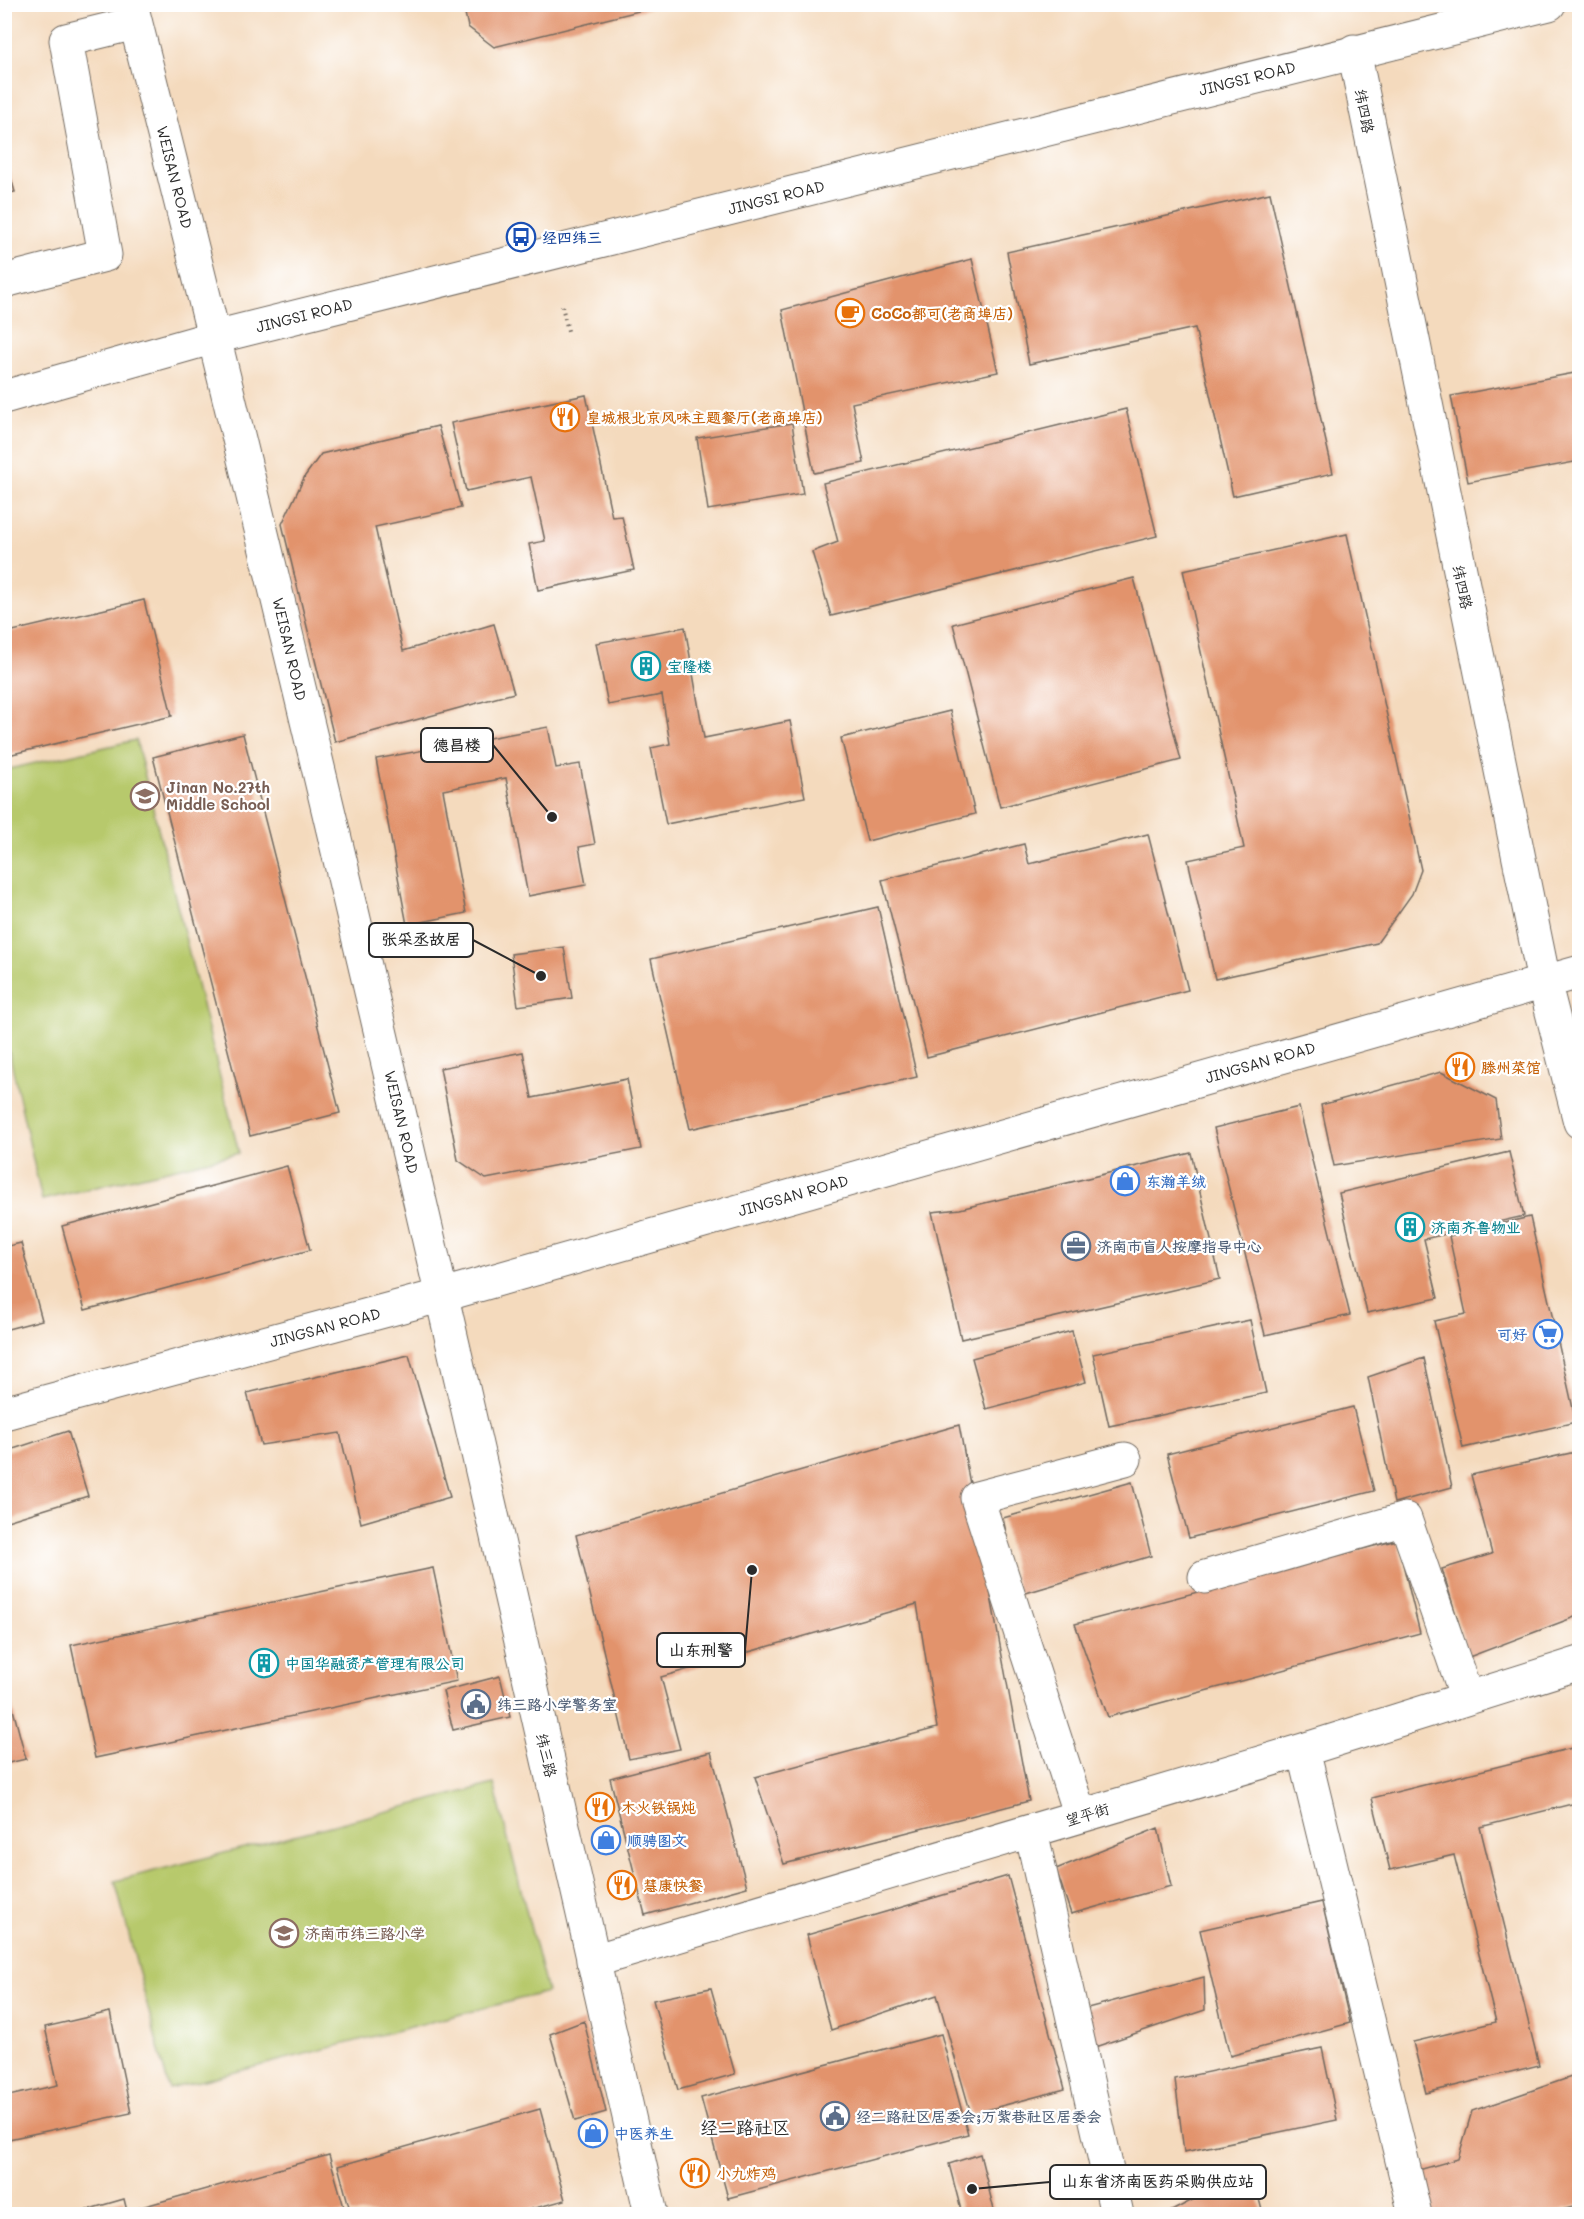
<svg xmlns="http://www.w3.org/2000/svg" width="1584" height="2219" font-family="Mali,'LXGW WenKai TC',sans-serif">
<rect width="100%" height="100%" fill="#fff"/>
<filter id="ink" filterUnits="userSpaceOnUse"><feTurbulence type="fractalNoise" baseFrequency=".0167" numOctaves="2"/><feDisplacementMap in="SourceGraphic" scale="12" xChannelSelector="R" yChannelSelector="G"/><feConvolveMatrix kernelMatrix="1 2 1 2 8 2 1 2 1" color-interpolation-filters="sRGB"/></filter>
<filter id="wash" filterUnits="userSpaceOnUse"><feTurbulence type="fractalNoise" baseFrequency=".008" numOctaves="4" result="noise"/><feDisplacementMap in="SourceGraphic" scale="24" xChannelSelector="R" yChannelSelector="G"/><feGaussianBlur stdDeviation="1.35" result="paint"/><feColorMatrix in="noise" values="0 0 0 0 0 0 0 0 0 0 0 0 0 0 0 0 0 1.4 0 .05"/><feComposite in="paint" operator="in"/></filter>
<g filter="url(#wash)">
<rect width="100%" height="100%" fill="#f4dabd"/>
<path fill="#b7c96c" stroke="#717a4c" stroke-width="1.5" d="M136,740L239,1153L42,1200L5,1034V770Z
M494,1784L547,1992L169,2089L115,1881Z"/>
<g id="blocks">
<path fill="#e2936c" d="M463,4H663V5L494,47L468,27Z
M4,154L15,192L4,194Z
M1270,193L1333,473L1233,496L1195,328L1029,364L1007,252Z
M972,259L998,372L852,403L864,463L814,473L782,310Z
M1580,372V461L1468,482L1451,396Z
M586,395L612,517L622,516L634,570L538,590L529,544L545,541L531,477L466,491L451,423Z
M1126,409L1157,536L831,616L812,552L838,542L823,483Z
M792,423L803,494L708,510L697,438Z
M438,426L461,508L375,527L403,651L494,624L514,693L335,742L282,524L305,476L321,454Z
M1347,534L1421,870L1412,894L1377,943L1215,979L1188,860L1244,848L1183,570Z
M1134,578L1181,760L1000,807L953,624Z
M144,600L172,716L4,756V633Z
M685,627L704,738L790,721L805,797L666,824L651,748L670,744L662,695L608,705L596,643Z
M950,711L975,814L867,841L841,738Z
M548,727L556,768L580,764L595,844L579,847L586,885L528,896L506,778L443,790L466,913L407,925L376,759Z
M243,734L340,1113L250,1136L153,757Z
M1148,834L1188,990L927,1057L882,880L1024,844L1029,864Z
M878,907L917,1077L690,1129L651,959Z
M564,947L572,998L518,1006L511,954Z
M523,1052L532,1098L627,1079L641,1149L486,1179L458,1160L440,1068Z
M1441,1072L1496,1100L1501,1139L1334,1166L1321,1105Z
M1299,1107L1350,1315L1265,1335L1214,1128Z
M1509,1152L1524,1216L1424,1239L1438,1298L1367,1313L1339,1193Z
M1191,1153L1220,1279L961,1339L932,1212L960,1209Z
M287,1166L310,1250L85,1310L62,1226Z
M1530,1217L1576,1422L1463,1448L1434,1321L1466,1314L1449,1236Z
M21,1243L42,1320L4,1330V1247Z
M1250,1320L1266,1393L1109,1426L1093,1354Z
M1072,1331L1086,1382L986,1409L972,1358Z
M409,1355L450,1497L361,1523L340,1433L261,1445L247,1393Z
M1424,1358L1452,1487L1394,1503L1368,1377Z
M1353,1407L1374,1491L1189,1538L1167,1454Z
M959,1425L1029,1801L784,1864L755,1777L937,1728L917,1604L661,1677L680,1749L629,1759L576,1535Z
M68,1431L88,1496L4,1522V1452Z
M1580,1451V1615L1469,1657L1442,1569L1492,1554L1471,1475Z
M1132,1482L1151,1556L1019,1595L1003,1518Z
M1397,1540L1420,1633L1108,1717L1075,1624Z
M433,1568L457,1681L95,1758L71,1645Z
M4,1675L26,1759L4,1764Z
M500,1676L510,1717L453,1730L443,1691Z
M1576,1747L1580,1763V1802L1480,1827L1539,2065L1426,2093L1413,2042L1496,2022L1454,1855L1390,1870L1372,1798Z
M711,1752L747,1887L645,1915L610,1778Z
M1158,1828L1171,1886L1071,1914L1056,1869Z
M1008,1876L1065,2089L971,2114L937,1995L831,2030L807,1935Z
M1322,1902L1350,2023L1230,2056L1200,1930Z
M1204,1977L1205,2010L1089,2049L1080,2010Z
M711,1988L735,2074L678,2090L653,2000Z
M110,2012L131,2113L4,2140V2097L58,2085L45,2027Z
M584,2021L606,2112L575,2121L550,2034Z
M941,2034L968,2134L728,2198L701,2098Z
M1322,2048L1337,2120L1184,2152L1175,2079Z
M1580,2074V2205L1548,2214H1424L1415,2171L1458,2159L1472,2111Z
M540,2109L565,2200L513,2214H351L338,2166Z
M980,2154L995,2214H962L949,2164Z
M329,2155L346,2214H72L124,2199L127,2211Z
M1251,2169L1263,2214H1166Z"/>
</g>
</g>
<g filter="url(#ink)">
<use href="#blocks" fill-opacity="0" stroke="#71685e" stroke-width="1.5"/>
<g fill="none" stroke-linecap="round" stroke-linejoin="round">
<g stroke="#71685e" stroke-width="35">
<path id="minor" d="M4,281L105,255L66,40L135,23
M1205,1577L1405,1519L1467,1698
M1303,1750L1415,2214
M1080,1816L977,1498L1125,1459
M1031,1831L1117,2214
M593,1961L1303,1750L1580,1663"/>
</g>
<g stroke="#71685e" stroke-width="35">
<path id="tertiary" d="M131,4C317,738 484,1476 651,2214
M1354,51L1544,981L1580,1122
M4,1413L443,1295L1580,972"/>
</g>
<g stroke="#71685e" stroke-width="35">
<path id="secondary" d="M4,397L215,337L1549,4"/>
</g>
<path stroke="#71685e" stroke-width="4" stroke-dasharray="1.5 4.5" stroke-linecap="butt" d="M562,306L569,335"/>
<use href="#minor" stroke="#fff" stroke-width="33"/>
<use href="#tertiary" stroke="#fff" stroke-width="33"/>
<use href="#secondary" stroke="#fff" stroke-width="33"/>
</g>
</g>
<defs>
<g id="bus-ring" transform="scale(1.5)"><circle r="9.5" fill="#fff" stroke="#1a4fb4" stroke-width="1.5"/><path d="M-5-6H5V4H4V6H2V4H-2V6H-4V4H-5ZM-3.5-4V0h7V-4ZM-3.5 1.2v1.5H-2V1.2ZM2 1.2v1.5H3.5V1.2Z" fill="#1a4fb4"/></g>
<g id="cafe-ring" transform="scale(1.5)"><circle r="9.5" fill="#fff" stroke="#e8710a" stroke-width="1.5"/><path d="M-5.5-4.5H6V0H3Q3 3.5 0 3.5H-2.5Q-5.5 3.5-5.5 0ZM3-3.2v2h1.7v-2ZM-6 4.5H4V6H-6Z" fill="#e8710a"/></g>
<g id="restaurant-ring" transform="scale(1.5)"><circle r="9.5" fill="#fff" stroke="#e8710a" stroke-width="1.5"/><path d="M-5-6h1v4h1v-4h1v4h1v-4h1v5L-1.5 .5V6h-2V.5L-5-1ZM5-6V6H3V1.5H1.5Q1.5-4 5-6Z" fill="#e8710a"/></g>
<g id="building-ring" transform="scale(1.5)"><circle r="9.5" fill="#fff" stroke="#0f9aa8" stroke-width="1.5"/><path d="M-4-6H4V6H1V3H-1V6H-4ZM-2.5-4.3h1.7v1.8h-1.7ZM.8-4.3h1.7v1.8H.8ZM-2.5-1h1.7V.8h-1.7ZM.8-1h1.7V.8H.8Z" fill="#0f9aa8"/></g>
<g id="school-ring" transform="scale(1.5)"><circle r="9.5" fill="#fff" stroke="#8d6e63" stroke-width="1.5"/><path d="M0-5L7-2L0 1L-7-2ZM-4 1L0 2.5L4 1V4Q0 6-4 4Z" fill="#8d6e63"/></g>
<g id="shop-ring" transform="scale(1.5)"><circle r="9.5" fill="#fff" stroke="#3f7fe0" stroke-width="1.5"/><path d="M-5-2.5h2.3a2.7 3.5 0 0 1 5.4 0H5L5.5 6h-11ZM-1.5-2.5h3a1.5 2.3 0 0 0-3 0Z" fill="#3f7fe0"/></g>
<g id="office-ring" transform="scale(1.5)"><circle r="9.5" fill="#fff" stroke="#5c6f8a" stroke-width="1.5"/><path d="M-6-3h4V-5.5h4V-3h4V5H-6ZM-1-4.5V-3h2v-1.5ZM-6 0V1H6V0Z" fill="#5c6f8a"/></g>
<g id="supermarket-ring" transform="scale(1.5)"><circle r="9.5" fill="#fff" stroke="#3f7fe0" stroke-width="1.5"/><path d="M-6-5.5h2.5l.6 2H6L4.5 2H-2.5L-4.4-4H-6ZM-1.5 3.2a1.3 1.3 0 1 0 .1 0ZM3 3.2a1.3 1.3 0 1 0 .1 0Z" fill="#3f7fe0"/></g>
<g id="civic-ring" transform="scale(1.5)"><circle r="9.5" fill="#fff" stroke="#5c6f8a" stroke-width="1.5"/><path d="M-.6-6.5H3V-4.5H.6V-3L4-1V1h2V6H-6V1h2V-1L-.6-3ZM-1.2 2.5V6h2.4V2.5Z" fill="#5c6f8a"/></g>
</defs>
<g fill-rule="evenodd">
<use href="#bus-ring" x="521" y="237"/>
<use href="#cafe-ring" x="850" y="313"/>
<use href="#restaurant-ring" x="565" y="417"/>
<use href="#building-ring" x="646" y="666"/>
<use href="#school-ring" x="145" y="796"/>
<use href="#restaurant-ring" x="1460" y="1067"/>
<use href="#shop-ring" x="1125" y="1181"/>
<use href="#building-ring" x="1410" y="1227"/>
<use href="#office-ring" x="1076" y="1246"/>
<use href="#supermarket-ring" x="1548" y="1334"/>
<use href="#building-ring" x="264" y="1663"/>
<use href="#civic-ring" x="476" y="1704"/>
<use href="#restaurant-ring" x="600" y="1807"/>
<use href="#shop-ring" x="606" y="1840"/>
<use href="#restaurant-ring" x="622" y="1885"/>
<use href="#school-ring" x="284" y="1933"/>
<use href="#civic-ring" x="835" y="2116"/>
<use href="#shop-ring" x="593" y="2133"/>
<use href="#restaurant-ring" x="695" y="2173"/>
</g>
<g text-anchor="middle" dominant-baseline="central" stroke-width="4.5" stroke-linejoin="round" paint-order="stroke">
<g font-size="15" fill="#2b2b2b" stroke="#fff">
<text transform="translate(1247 78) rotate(-14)">JINGSI ROAD</text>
<text transform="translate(1365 111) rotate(79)">纬四路</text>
<text transform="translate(175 177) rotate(76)">WEISAN ROAD</text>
<text transform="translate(776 197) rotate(-14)">JINGSI ROAD</text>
<text transform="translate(304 315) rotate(-14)">JINGSI ROAD</text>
<text transform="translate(1463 587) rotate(78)">纬四路</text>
<text transform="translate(290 649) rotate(77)">WEISAN ROAD</text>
<text transform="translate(1260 1062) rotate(-16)">JINGSAN ROAD</text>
<text transform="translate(402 1122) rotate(77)">WEISAN ROAD</text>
<text transform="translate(793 1195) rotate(-16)">JINGSAN ROAD</text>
<text transform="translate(325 1327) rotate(-15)">JINGSAN ROAD</text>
<text transform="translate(547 1755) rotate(77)">纬三路</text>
<text transform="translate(1087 1814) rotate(-17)">望平街</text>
</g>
<g font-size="15" font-weight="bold" fill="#164399" stroke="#fff" text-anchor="start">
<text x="542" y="237">经四纬三</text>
</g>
<g font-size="15" font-weight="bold" fill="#c56008" stroke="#fff" text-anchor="start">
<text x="871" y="313">CoCo都可(老商埠店)</text>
<text x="586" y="417">皇城根北京风味主题餐厅(老商埠店)</text>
<text x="1481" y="1067">滕州菜馆</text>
<text x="621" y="1807">木火铁锅炖</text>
<text x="643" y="1885">慧康快餐</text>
<text x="716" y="2173">小九炸鸡</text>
</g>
<g font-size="15" font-weight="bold" fill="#0d838f" stroke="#fff" text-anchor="start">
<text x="667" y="666">宝隆楼</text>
<text x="1431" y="1227">济南齐鲁物业</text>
<text x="285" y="1663">中国华融资产管理有限公司</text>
</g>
<g font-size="15" font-weight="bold" fill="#785e54" stroke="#fff" text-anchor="start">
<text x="166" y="787">Jinan No.27th<tspan x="166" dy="17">Middle School</tspan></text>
<text x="305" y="1933">济南市纬三路小学</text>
</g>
<g font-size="15" font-weight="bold" fill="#366cbe" stroke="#fff" text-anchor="start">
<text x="1146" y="1181">东瀚羊绒</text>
<text x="1527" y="1334" text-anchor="end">可好</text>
<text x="627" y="1840">顺骋图文</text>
<text x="614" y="2133">中医养生</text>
</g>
<g font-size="15" font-weight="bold" fill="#4e5e75" stroke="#fff" text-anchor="start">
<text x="1097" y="1246">济南市盲人按摩指导中心</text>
<text x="497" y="1704">纬三路小学警务室</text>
<text x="856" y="2116">经二路社区居委会;万紫巷社区居委会</text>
</g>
<g font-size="18" fill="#2b2b2b" stroke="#fff">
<text x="745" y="2127">经二路社区</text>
</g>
</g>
<path fill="none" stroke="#2b2b2b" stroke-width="2" d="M552 817L493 745M541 976L473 940M752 1570L745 1650M972 2189L1050 2182"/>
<g fill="#2b2b2b" stroke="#fff" stroke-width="2">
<circle cx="552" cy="817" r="6"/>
<circle cx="541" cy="976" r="6"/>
<circle cx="752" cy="1570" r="6"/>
<circle cx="972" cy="2189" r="6"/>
</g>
<g fill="#fff" stroke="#2b2b2b" stroke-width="2">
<rect x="421" y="728" width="72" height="34" rx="6"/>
<rect x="369" y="923" width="104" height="34" rx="6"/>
<rect x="657" y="1633" width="88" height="34" rx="6"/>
<rect x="1050" y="2165" width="216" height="34" rx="6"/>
</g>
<g font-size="16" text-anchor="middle" font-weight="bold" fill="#2b2b2b">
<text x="457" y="751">德昌楼</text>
<text x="421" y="945">张采丞故居</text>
<text x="701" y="1656">山东刑警</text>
<text x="1158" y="2187">山东省济南医药采购供应站</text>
</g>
<rect width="1584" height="2219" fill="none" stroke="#fff" stroke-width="24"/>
</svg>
